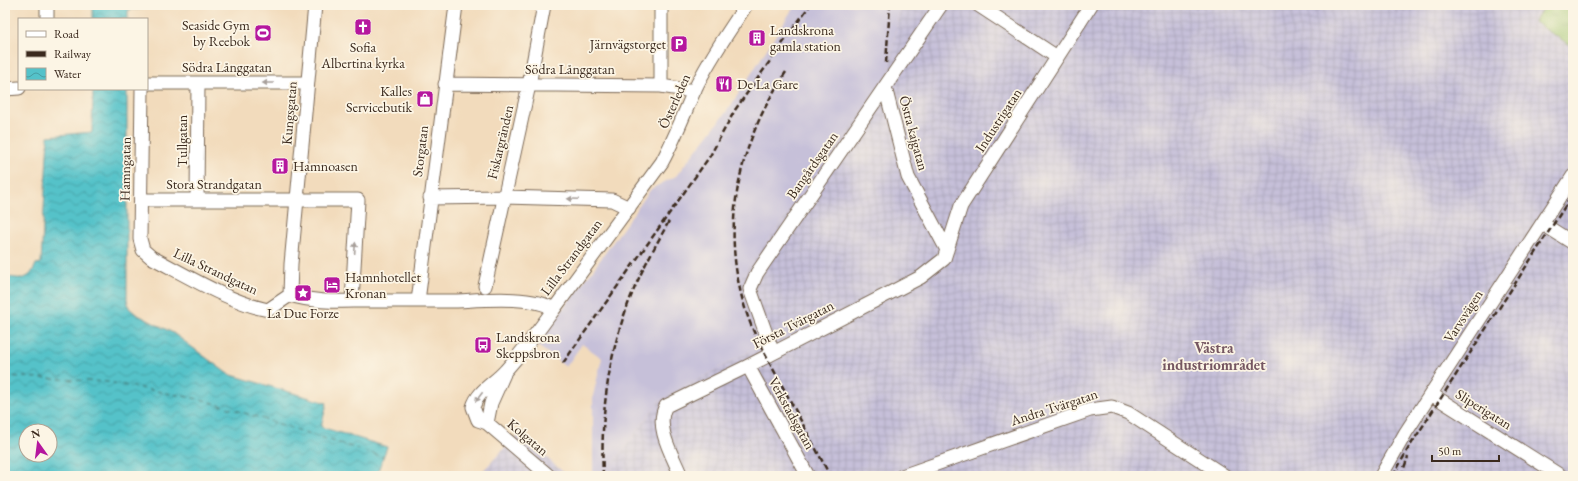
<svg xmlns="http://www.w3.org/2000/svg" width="1578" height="481" font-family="'EB Garamond',serif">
<defs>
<pattern id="industrial-grid" width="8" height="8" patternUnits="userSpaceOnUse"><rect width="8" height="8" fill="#c6c0d9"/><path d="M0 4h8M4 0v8" fill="none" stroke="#aba5ba"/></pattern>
<pattern id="park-tufts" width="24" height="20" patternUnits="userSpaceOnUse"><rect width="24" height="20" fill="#a0c671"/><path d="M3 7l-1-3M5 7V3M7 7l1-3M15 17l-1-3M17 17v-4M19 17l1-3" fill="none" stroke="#84a15c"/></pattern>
<pattern id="water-waves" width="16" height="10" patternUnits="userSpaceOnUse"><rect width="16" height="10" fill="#54c2c9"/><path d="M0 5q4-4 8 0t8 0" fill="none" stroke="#479ea3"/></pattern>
</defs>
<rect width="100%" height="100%" fill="#fcf5e5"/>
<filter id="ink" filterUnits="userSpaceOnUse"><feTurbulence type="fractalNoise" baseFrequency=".025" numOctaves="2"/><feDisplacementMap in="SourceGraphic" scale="8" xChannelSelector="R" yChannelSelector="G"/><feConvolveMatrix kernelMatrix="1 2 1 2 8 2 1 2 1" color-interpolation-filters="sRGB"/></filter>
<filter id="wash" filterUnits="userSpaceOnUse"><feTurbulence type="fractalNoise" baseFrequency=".012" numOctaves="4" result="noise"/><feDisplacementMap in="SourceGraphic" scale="16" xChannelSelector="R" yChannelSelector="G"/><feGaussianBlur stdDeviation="0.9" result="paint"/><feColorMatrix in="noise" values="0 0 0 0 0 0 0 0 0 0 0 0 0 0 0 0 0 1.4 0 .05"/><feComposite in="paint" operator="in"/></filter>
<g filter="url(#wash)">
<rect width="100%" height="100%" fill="#f2dbbc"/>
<path fill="url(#industrial-grid)" d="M900,5H1573V476H612L613,464L659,401L762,344L739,280L832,155L888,76Z
M518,434L568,476H478Z"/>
<path fill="#c6c0d9" d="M795,5H900L888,76L832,155L739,280L762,344L659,401L613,464L612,476H593V396L602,358L582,344L566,367L538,346L554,320L595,267L651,189L676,176L730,107Z"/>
<path fill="url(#park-tufts)" stroke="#6e7848" d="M1545,5H1573V47L1534,22Z"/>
<path fill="url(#water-waves)" stroke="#487674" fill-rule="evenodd" d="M93,5H149V8L128,10V19H93Z
M93,89H127V299L129,308L136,314L173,333L228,374L327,403L321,427L387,447L376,476H5V276C21,279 29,282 36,264L41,263L48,136L92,132ZM26,431H50V455H26Z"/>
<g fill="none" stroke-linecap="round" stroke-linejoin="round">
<path stroke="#425851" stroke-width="1" stroke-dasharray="5 4" stroke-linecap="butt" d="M5,376L108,382L204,400L383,457"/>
</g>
</g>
<g filter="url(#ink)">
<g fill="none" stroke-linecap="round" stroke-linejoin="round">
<g stroke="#7b6855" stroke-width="15">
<path id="minor" d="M47,5V19
M978,5L1057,57
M147,83H307
M445,84L661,86L686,90H695
M661,86V5
M885,87L908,177L947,250
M5,89L19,88
M142,89L140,239L143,250L151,257C186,275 229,302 268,310L290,295C316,303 340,301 366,301C396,301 425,301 455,301C481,300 532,295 554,309L662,162C675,138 684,114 695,89C709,59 728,33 746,5
M430,198L504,197L612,200L629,208
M141,200H358L352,301
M197,200L198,83
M1543,224L1573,243
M485,286L529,85L544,5
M290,295L291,264L315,5
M418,301L456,5
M773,353L750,289L757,273L941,5
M748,366L808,476
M1431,394L1561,476
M487,423L491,403L504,374
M549,476L487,423L478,420L473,407C478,390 495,383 506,370C523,351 539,330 554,309
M681,476C673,456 654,426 666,406L748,366L921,277L944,259L961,206L1091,5
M902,476L1090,410L1112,407L1128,413L1225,476
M1381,476L1406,432L1573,176"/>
</g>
<use href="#minor" stroke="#fff" stroke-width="13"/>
<path stroke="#3b2a1e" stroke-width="2.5" stroke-dasharray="6 3" stroke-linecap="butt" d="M886,63L890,5
M786,72C737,145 718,232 748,317C756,340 769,361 780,382C797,413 814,445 830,476
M563,363L710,156L735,110L810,5
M603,476C600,408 610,340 639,278C648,258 659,240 669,221
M1393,476L1408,449L1573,194
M1401,476L1408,457"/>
</g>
<defs><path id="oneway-solid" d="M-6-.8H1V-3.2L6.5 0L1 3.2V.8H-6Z"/></defs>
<g fill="#a79f9a">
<use href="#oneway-solid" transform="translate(268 83) rotate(180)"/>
<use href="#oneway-solid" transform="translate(573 199) rotate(-178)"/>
<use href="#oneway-solid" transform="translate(355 248) rotate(-86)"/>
<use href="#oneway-solid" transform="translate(479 397) rotate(127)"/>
</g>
</g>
<defs>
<g id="church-square" transform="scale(0.9)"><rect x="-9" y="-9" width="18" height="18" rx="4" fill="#b5179e" stroke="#fcf5e5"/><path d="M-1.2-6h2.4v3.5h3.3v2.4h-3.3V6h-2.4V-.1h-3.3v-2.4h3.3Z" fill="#fff"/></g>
<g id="stadium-square" transform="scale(0.9)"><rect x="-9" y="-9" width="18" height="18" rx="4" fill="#b5179e" stroke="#fcf5e5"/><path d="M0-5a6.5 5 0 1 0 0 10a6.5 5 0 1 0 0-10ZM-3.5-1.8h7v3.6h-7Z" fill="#fff"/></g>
<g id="building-square" transform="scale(0.9)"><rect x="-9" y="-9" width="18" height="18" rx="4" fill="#b5179e" stroke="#fcf5e5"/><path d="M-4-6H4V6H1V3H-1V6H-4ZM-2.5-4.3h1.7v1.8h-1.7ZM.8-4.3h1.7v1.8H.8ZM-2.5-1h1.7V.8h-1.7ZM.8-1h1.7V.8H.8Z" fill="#fff"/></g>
<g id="parking-square" transform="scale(0.9)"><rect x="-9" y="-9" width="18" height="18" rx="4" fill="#b5179e" stroke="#fcf5e5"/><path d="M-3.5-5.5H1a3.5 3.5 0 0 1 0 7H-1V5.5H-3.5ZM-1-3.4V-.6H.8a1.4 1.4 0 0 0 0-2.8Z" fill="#fff"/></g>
<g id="restaurant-square" transform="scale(0.9)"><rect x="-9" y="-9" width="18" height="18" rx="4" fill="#b5179e" stroke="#fcf5e5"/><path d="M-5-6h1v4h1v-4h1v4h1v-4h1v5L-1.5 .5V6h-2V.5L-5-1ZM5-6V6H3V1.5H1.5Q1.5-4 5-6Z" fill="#fff"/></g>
<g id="shop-square" transform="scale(0.9)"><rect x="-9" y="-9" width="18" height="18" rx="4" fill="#b5179e" stroke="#fcf5e5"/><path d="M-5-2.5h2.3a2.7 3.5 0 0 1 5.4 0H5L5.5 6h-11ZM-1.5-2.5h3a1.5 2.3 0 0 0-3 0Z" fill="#fff"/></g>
<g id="hotel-square" transform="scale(0.9)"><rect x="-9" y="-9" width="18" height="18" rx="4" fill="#b5179e" stroke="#fcf5e5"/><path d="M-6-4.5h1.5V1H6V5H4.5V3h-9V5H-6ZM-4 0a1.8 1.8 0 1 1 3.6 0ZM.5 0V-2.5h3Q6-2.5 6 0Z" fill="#fff"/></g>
<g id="sight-square" transform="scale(0.9)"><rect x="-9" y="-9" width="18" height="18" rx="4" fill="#b5179e" stroke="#fcf5e5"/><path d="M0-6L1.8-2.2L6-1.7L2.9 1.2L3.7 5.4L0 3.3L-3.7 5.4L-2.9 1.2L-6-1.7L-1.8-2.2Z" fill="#fff"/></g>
<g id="bus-square" transform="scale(0.9)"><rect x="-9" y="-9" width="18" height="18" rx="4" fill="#b5179e" stroke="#fcf5e5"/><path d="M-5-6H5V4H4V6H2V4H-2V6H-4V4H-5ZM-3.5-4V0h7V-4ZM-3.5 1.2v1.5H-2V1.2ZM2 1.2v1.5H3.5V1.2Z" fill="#fff"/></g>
</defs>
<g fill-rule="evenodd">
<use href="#church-square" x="363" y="27"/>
<use href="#stadium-square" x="263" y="33"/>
<use href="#building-square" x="757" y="38"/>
<use href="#parking-square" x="679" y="44"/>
<use href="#restaurant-square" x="724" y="84"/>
<use href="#shop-square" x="425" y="99"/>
<use href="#building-square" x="280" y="166"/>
<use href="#hotel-square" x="332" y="285"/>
<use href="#sight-square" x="303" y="293"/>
<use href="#bus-square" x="483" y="345"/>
</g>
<g text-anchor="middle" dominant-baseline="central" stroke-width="3.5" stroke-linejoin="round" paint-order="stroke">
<g font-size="14" fill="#3b2a1e" stroke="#fcf5e5" text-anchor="start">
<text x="250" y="25" text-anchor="end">Seaside Gym<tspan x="250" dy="16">by Reebok</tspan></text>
<text x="770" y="30">Landskrona<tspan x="770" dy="16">gamla station</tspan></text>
<text x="666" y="44" text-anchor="end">Järnvägstorget</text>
<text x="363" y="47" text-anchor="middle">Sofia<tspan x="363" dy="16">Albertina kyrka</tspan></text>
<text x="737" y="84">De La Gare</text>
<text x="412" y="91" text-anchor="end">Kalles<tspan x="412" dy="16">Servicebutik</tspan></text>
<text x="293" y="166">Hamnoasen</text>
<text x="345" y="277">Hamnhotellet<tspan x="345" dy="16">Kronan</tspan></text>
<text x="303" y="313" text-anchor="middle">La Due Forze</text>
<text x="496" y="337">Landskrona<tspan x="496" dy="16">Skeppsbron</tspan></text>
</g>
<g font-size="14" fill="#3b2a1e" stroke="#fcf5e5">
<text x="227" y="67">Södra Långgatan</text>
<text x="570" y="69">Södra Långgatan</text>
<text transform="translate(674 101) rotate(-66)">Österleden</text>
<text transform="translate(289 113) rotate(-85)">Kungsgatan</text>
<text transform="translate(998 120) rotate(-57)">Industrigatan</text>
<text transform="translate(914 133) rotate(75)">Östra kajgatan</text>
<text transform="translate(182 141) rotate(-90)">Tullgatan</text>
<text transform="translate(500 142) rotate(-77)">Fiskargränden</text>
<text transform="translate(420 151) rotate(-83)">Storgatan</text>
<text transform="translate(812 165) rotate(-55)">Bangårdsgatan</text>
<text transform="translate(125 169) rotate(-89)">Hamngatan</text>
<text x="214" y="184">Stora Strandgatan</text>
<text transform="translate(571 257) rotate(-53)">Lilla Strandgatan</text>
<text transform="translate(216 271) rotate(25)">Lilla Strandgatan</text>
<text transform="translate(1463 316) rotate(-57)">Varvsvägen</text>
<text transform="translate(793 324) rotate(-27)">Första Tvärgatan</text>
<text transform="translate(1054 407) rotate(-18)">Andra Tvärgatan</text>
<text transform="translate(1484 409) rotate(32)">Sliperigatan</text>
<text transform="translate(792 413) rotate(61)">Verkstadsgatan</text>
<text transform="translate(528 437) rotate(40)">Kolgatan</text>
</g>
<g font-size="15" font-weight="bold" fill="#755661" stroke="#fcf5e5">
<text x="1214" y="347">Västra<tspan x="1214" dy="17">industriområdet</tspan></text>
</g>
</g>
<rect width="1578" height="481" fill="none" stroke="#fcf5e5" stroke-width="20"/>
<rect x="18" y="18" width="130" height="72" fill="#fcf5e5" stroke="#afa495"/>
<rect x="26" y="31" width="20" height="6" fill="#ffffff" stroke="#afa495"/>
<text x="54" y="38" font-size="12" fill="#3b2a1e">Road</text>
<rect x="26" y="51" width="20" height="6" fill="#3b2a1e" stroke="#afa495"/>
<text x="54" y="58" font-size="12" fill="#3b2a1e">Railway</text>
<rect x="26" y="68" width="20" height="12" fill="url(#water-waves)" stroke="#afa495"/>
<text x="54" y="78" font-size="12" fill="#3b2a1e">Water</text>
<g transform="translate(38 443) rotate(346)"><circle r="19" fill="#fcf5e5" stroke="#afa495"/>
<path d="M0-3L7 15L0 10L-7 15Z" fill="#b5179e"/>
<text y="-6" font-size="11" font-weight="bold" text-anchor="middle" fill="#3b2a1e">N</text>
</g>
<path d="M1432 455v6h67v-6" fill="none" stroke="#3b2a1e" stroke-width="2"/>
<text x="1438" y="455" font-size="12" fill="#3b2a1e" stroke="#fcf5e5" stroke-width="3" paint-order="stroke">50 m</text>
</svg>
